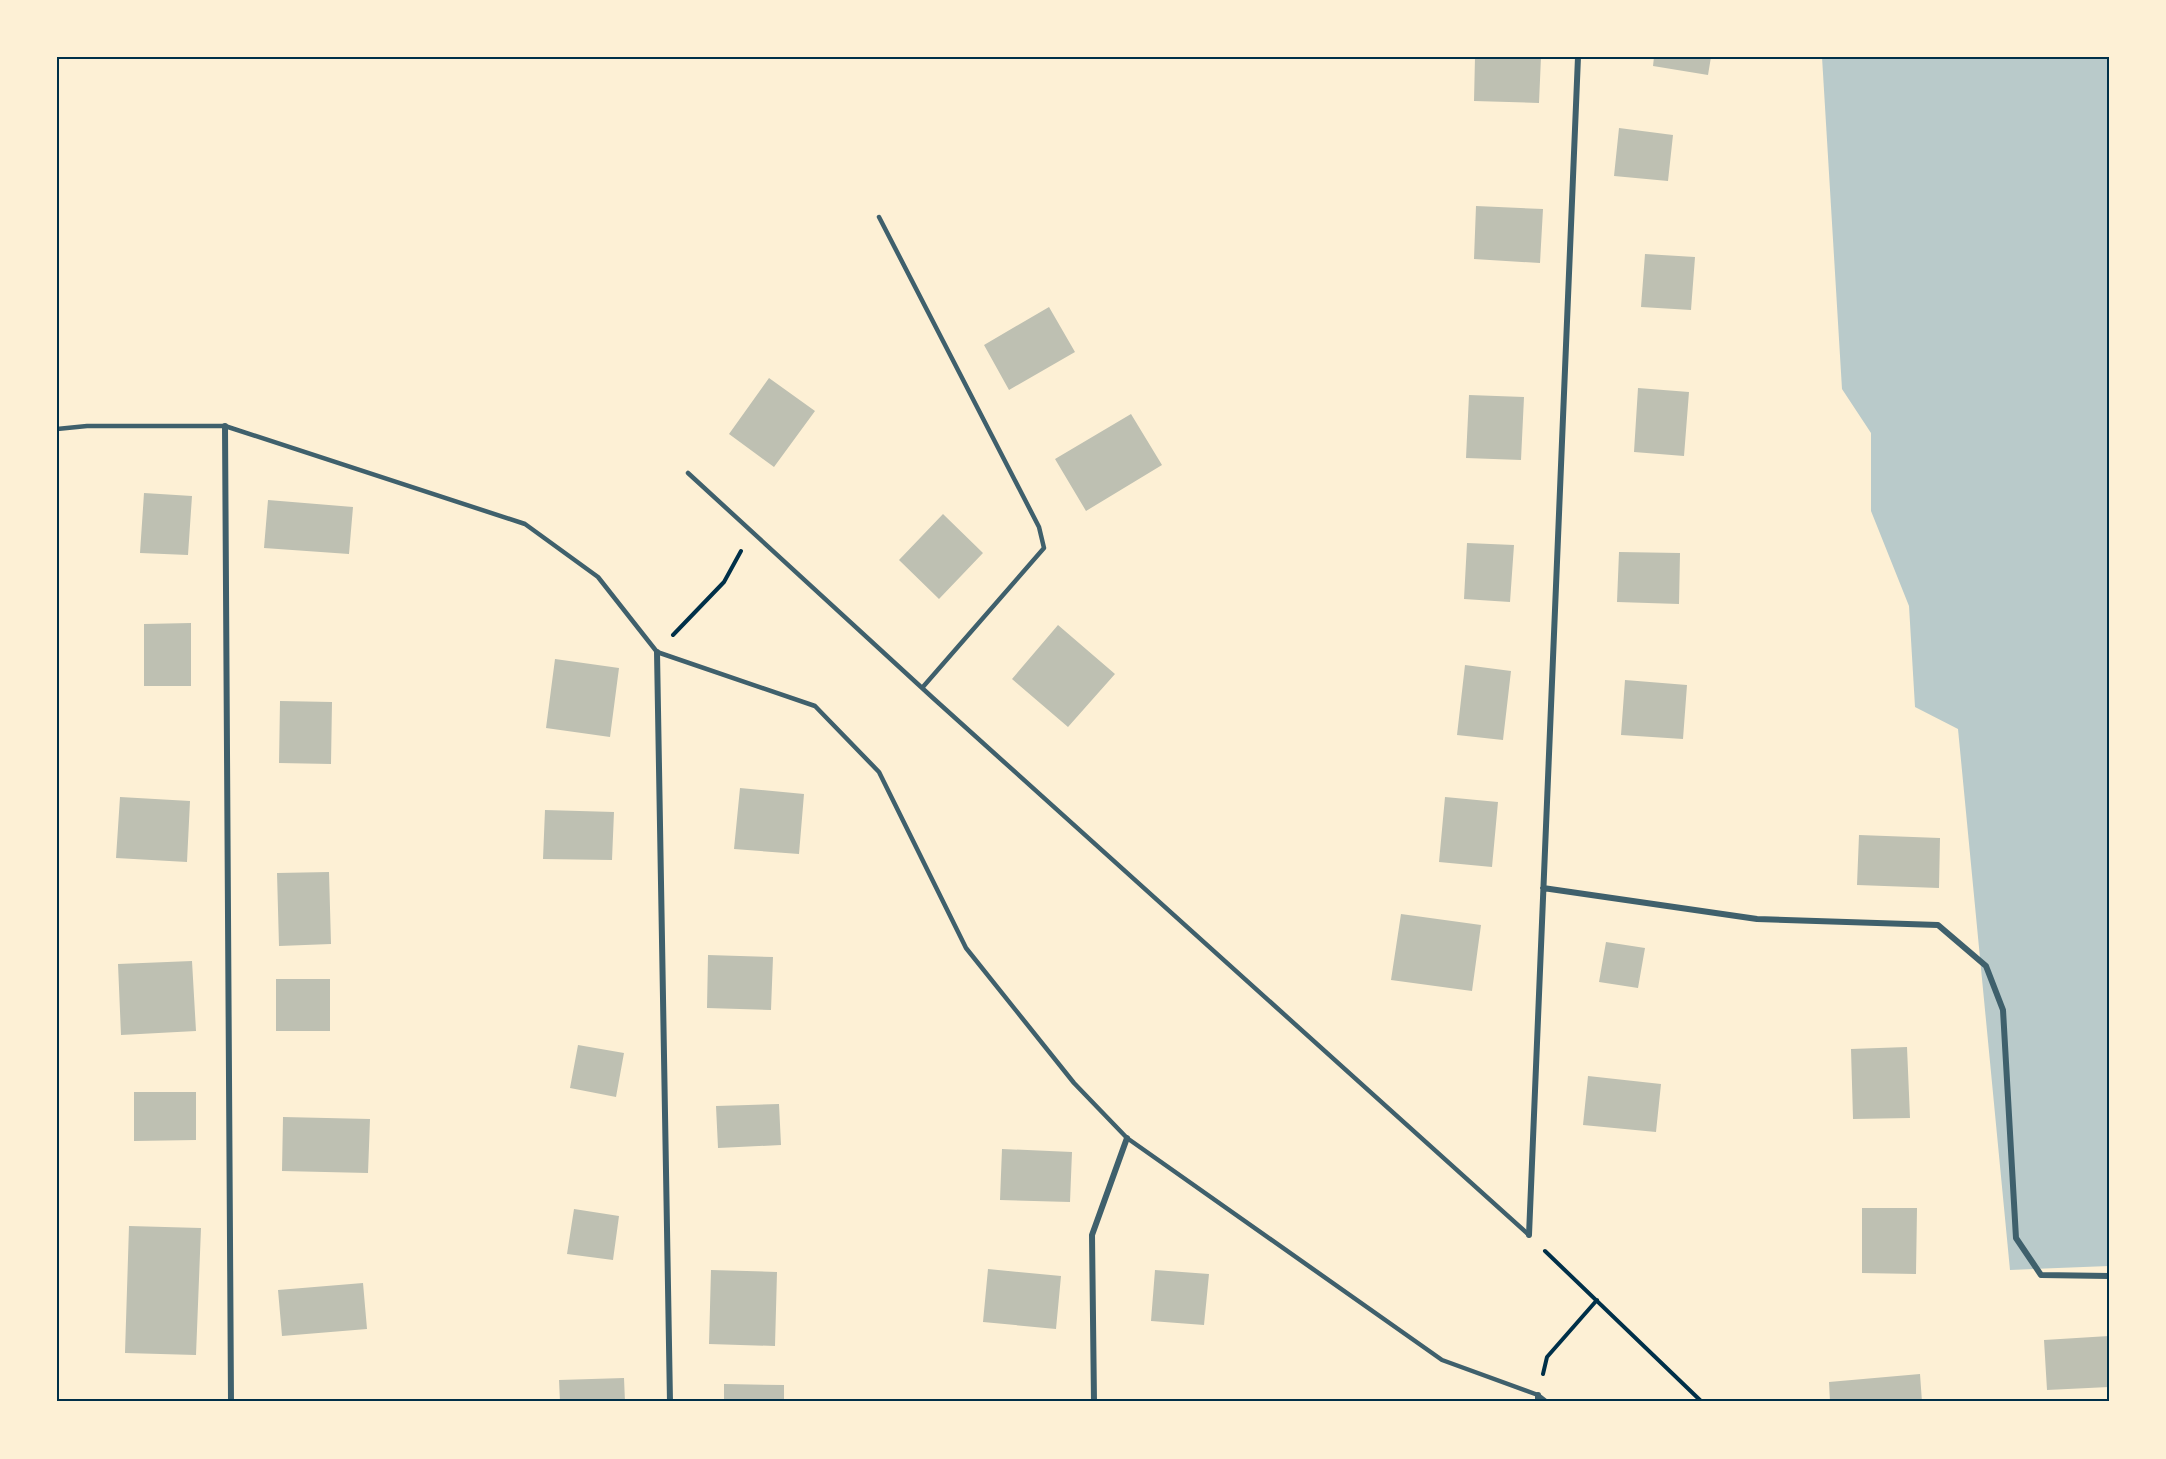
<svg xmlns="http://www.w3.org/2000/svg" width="2166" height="1459" font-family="'IBM Plex Sans',sans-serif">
<rect width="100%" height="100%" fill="#fdf0d5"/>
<path fill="#b9caca" d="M1822,57H2109V1266L2010,1270L1958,729L1915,707L1909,606L1871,511V433L1842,389Z"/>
<path fill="#bec0b2" d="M1475,57H1541L1539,103L1474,101Z
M1654,57H1711L1708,75L1653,66Z
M1619,128L1673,135L1668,181L1614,176Z
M1476,206L1543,209L1540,263L1474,259Z
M1645,254L1695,257L1691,310L1641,307Z
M1049,307L1075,352L1009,390L984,345Z
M769,378L815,411L774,467L729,434Z
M1638,388L1689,392L1684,456L1634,452Z
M1469,395L1524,397L1521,460L1466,458Z
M1131,414L1162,465L1086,511L1055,459Z
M144,493L192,496L188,555L140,553Z
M268,500L353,507L349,554L264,548Z
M943,514L983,553L939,599L899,560Z
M1467,543L1514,545L1510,602L1464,599Z
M1619,552L1680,553L1679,604L1617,602Z
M191,623V686H144V624Z
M1058,625L1115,674L1068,727L1012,679Z
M555,659L619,668L610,737L546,728Z
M1465,665L1511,671L1503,740L1457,735Z
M1625,680L1687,685L1683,739L1621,735Z
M280,701L332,702L331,764L279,763Z
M740,788L804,794L799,854L734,849Z
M120,797L190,801L187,862L116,858Z
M1445,797L1498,802L1492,867L1439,862Z
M545,810L614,812L612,860L543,859Z
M1859,835L1940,838L1939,888L1857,885Z
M329,872L331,944L279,946L277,873Z
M1401,914L1481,925L1472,991L1391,980Z
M1606,942L1645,948L1638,988L1599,982Z
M708,955L773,957L771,1010L707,1008Z
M192,961L196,1031L121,1035L118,964Z
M276,979H330V1031H276Z
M578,1045L624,1053L616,1097L570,1088Z
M1907,1047L1910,1118L1853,1119L1851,1049Z
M1588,1076L1661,1084L1656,1132L1583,1125Z
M134,1092H196V1140L134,1141Z
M779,1104L781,1145L718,1148L716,1106Z
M283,1117L370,1119L368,1173L282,1171Z
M1002,1149L1072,1152L1070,1202L1000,1200Z
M1862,1208H1917L1916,1274L1862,1273Z
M574,1209L619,1216L613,1260L567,1254Z
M129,1226L201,1228L196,1355L125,1353Z
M988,1269L1061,1276L1056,1329L983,1322Z
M711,1270L777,1272L775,1346L709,1344Z
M1155,1270L1209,1274L1204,1325L1151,1321Z
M363,1283L367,1329L282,1336L278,1290Z
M2109,1336V1387L2047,1390L2044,1340Z
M1920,1374L1922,1402H1830L1829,1382Z
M624,1378L625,1402H560L559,1380Z
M724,1384L784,1385V1402H724Z"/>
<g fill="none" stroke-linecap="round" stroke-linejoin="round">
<path stroke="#003049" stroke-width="4" d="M673,635L724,582L741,551
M1545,1251L1702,1402
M1543,1374L1547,1357L1597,1300"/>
<path stroke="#3f606c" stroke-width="4.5" d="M879,217L1039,527L1044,548L922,688
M57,429L87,426H225L525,524L598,577L657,652L815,706L879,772L966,948L1074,1083L1127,1138L1442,1360L1538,1395L1547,1402
M688,473L933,698L1529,1235"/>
<path stroke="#3f606c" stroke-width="6" d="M225,426L231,1402
M657,652L670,1402
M1543,888L1757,919L1938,925L1986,966L2003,1010L2016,1238L2041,1275L2109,1276
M1529,1235L1578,57
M1538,1395V1402
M1094,1402L1092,1235L1127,1138"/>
</g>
<rect width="2166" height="1459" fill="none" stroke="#fdf0d5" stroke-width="117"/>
<rect x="58" y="58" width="2050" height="1342" fill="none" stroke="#003049" stroke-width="2"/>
</svg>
